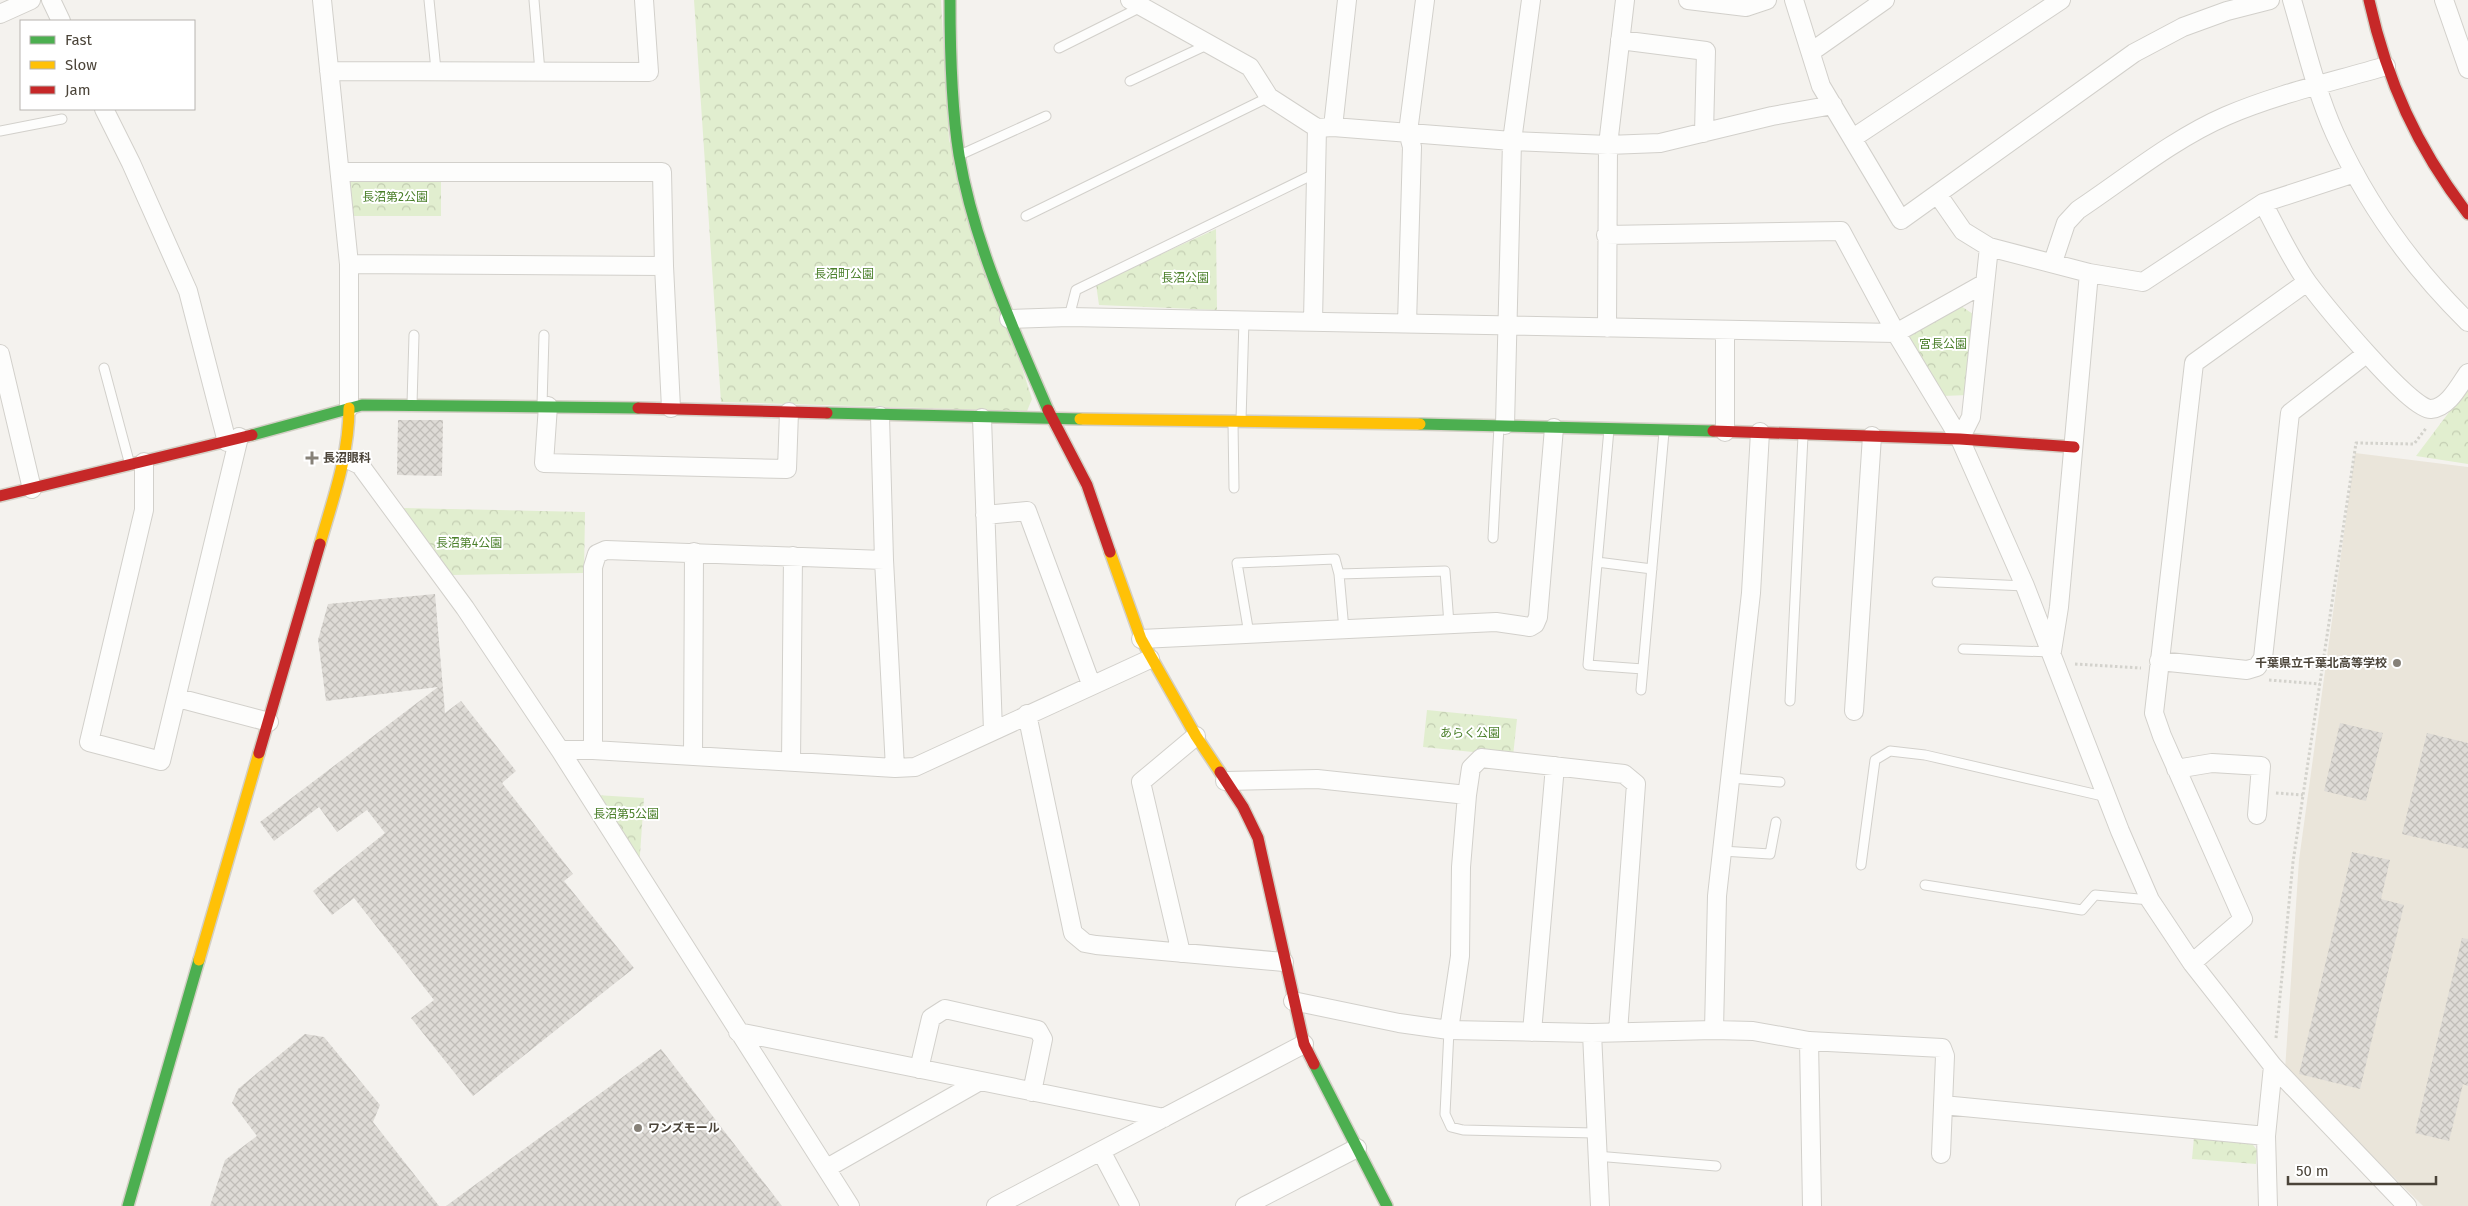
<svg xmlns="http://www.w3.org/2000/svg" width="2468" height="1206" font-family="'Fira Sans','Noto Sans JP',sans-serif">
<defs>
<pattern id="park-crowns" width="20" height="18" patternUnits="userSpaceOnUse" patternTransform="scale(1.25)"><rect width="20" height="18" fill="#e1eecf"/><path d="M2 6a3 3 0 1 1 6 0M12 15a3 3 0 1 1 6 0" fill="none" stroke="#c3cdb2"/></pattern>
<pattern id="building-cross-hatch" width="8" height="8" patternUnits="userSpaceOnUse" patternTransform="scale(1.25)"><rect width="8" height="8" fill="#dedbd6"/><path d="M0 0l8 8M0 8l8-8" fill="none" stroke="#c0bdb8"/></pattern>
</defs>
<rect width="100%" height="100%" fill="#f4f2ee"/>
<path fill="#eae5da" d="M2355,453L2468,467V1206H2423L2285,1070L2299,860Z"/>
<path fill="url(#park-crowns)" d="M694,0H941L949,140L1032,399L1027,411L721,402Z
M356,177H441V216H353L350,182Z
M1216,229L1217,310L1099,305L1096,284Z
M1958,304L1973,314L1968,395L1943,396L1909,341L1912,330Z
M2468,387V464L2416,456Z
M403,508L585,512L584,573L452,575Z
M1427,710L1517,719L1513,756L1423,747Z
M596,795L644,798L639,868Z
M2194,1137L2250,1141L2257,1150L2256,1164L2192,1159Z"/>
<path fill="url(#building-cross-hatch)" d="M398,420H443L442,476L397,475Z
M435,594L445,713L461,701L516,771L502,783L573,874L564,881L634,968L473,1096L411,1018L434,1000L354,898L332,915L313,891L385,833L367,810L337,832L319,807L274,841L260,822L438,687L326,701L318,640L328,604Z
M2340,723L2383,733L2366,801L2324,791Z
M2427,733L2468,743V849L2402,834Z
M2352,852L2390,860L2381,899L2404,905L2360,1089L2299,1074Z
M2462,938L2468,939V1086L2463,1084L2449,1141L2415,1133Z
M305,1034L324,1037L380,1105L373,1122L439,1206H210L225,1160L257,1136L232,1103L238,1089Z
M661,1049L782,1206H446Z"/>
<g fill="none" stroke-linecap="round" stroke-linejoin="round">
<g stroke="#d2d0cb" stroke-width="11">
<path id="lane" d="M429,0L436,70
M534,0L540,72
M1059,48L1141,7
M1130,81L1209,44
M0,131L62,119
M962,154L1046,116
M1026,216L1269,97
M1069,317L1076,290L1316,173
M104,368L130,465
M412,404L414,335
M542,405L544,335
M1241,420L1244,320
M1233,423L1234,488
M1609,429L1588,665L1643,669
M1493,538L1499,426
M1597,562L1652,569
M1339,574L1445,571L1449,624
M1937,582L2025,586
M1249,634L1237,563L1335,559L1339,574L1344,630
M1963,649L2052,652
M1641,690L1664,432
M1790,701L1803,436
M1731,778L1780,782
M1722,851L1770,854L1776,822
M1861,865L1875,760L1890,751L1925,755L2107,797
M1925,885L2082,910L2095,895L2150,900
M1449,1030L1445,1114L1451,1127L1463,1130L1595,1133
M1596,1156L1716,1166"/>
</g>
<g stroke="#d2d0cb" stroke-width="20">
<path id="street" d="M51,0L61,21
M322,0L349,264V408
M1130,0L1250,67L1269,97L1317,128L1313,321
M1688,0L1746,7L1767,0
M1794,0L1821,86L1901,220L2134,53L2183,27L2227,11L2270,0
M2292,0C2305,44 2316,92 2335,134C2367,204 2413,268 2468,322
M2444,0L2468,69
M0,14L31,0
M1620,40L1706,51L1704,133
M1811,52L1885,0
M329,71L649,72L644,0
M104,109L131,163L188,291L227,442
M1333,127L1347,0
M1317,128L1333,127L1512,141L1608,145L1660,143L1772,116L1833,105
M1853,138L2061,0
M340,172H662L664,266L671,408
M1938,195L1963,231L1989,247L2089,273L2143,282L2263,203L2355,173
M2263,203C2277,229 2290,258 2308,283C2323,303 2411,411 2431,409C2448,408 2459,386 2468,373
M1606,235L1841,231L1896,333L1960,439L2025,586L2120,831L2150,900L2192,963L2273,1066L2407,1206
M2053,262L2066,223L2078,210C2126,178 2173,139 2226,116C2277,94 2332,82 2386,66
M349,264L664,266
M1009,319L1069,317L1896,333L1985,283
M1407,324L1412,147L1408,132L1425,0
M1607,328L1608,145L1625,0
M1725,331V432
M0,354L32,489
M548,406L544,463L787,469L789,412
M880,416L884,560L895,768
M982,418L993,731
M1505,425L1512,141L1531,0
M1960,439L1971,417L1989,247
M345,458L360,465L465,608L560,750L850,1206
M144,462V510L89,742L161,761L239,437
M985,515L1027,511L1091,684
M1141,639L1496,622L1530,627L1535,624L1538,617L1554,428
M2052,651L2059,607L2089,273
M2159,661L2247,670L2257,667L2263,658L2290,413L2366,354
M178,698L269,722
M1854,711L1872,436
M1027,714L1073,933L1085,943L1096,945L1284,962
M560,750H593L895,768L915,767L1150,659
M593,750V567L597,554L606,550L884,560
M693,756L694,552
M791,762L793,556
M2176,769L2212,763L2261,766L2257,815
M1225,781L1317,779L1467,795
M1181,953L1141,782L1196,736
M2192,963L2243,919L2162,736L2154,713L2194,363L2307,282
M1293,1001L1399,1023L1449,1030L1592,1033L1714,1030L1753,1031L1809,1041L1942,1048L1945,1056L1941,1154
M1449,1030L1460,956L1461,867L1467,795L1471,768L1481,758L1624,774L1636,784L1618,1032
M1714,1030L1717,896L1751,593L1760,432
M738,1032L1164,1118
M1532,1032L1555,766
M1592,1033L1600,1206
M1809,1041L1812,1206
M919,1069L931,1018L945,1009L1038,1030L1043,1039L1032,1092
M1943,1105L2266,1136
M1101,1151L1130,1206
M827,1168L980,1081
M996,1206L1304,1044
M1245,1206L1357,1148
M2268,1206L2266,1136L2273,1066"/>
</g>
<g stroke="#d3cfc5" stroke-width="14">
<path id="fast" d="M950,0C950,51 951,105 959,155C974,244 1013,328 1048,410
M827,413L1080,419
M1420,424L1713,431
M252,435L362,405L638,408
M1314,1064L1387,1206
M128,1206L199,960"/>
</g>
<g stroke="#d3cfc5" stroke-width="14">
<path id="slow" d="M1080,419L1420,424
M320,544C333,499 349,455 349,408
M1110,552L1141,639L1196,736L1220,772
M199,960L259,753"/>
</g>
<g stroke="#d3cfc5" stroke-width="14">
<path id="jam" d="M2369,0C2387,81 2417,148 2468,214
M638,408L827,413
M1048,410L1087,485L1110,552
M1713,431L1960,439L2074,447
M0,496L252,435
M259,753L320,544
M1220,772L1243,807L1258,838L1304,1044L1314,1064"/>
</g>
<path stroke="#d3d2cc" stroke-width="3" stroke-dasharray="2.5 2.5" stroke-linecap="butt" d="M2075,664L2141,668
M2269,680L2320,684
M2276,793L2303,795
M2276,1038L2293,862L2356,443L2414,444L2427,427"/>
<use href="#lane" stroke="#fdfdfc" stroke-width="9"/>
<use href="#street" stroke="#fdfdfc" stroke-width="18"/>
<use href="#fast" stroke="#4caf50" stroke-width="11"/>
<use href="#slow" stroke="#ffc107" stroke-width="11"/>
<use href="#jam" stroke="#c62828" stroke-width="11"/>
</g>
<g fill="#868178" stroke="#fff" stroke-width="2">
<path d="M309.5 450.5h5v5h5v5h-5v5h-5v-5h-5v-5h5z"/>
<circle cx="2397" cy="663" r="5"/>
<circle cx="638" cy="1128" r="5"/>
</g>
<g text-anchor="middle" dominant-baseline="central" stroke-width="4" stroke-linejoin="round" paint-order="stroke">
<g font-size="12" fill="#4a7f2a" stroke="#fff">
<text x="395" y="197">長沼第2公園</text>
<text x="844" y="274">長沼町公園</text>
<text x="1185" y="278">長沼公園</text>
<text x="1943" y="344">宮長公園</text>
<text x="469" y="543">長沼第4公園</text>
<text x="1470" y="733">あらく公園</text>
<text x="626" y="814">長沼第5公園</text>
</g>
<g font-size="12" font-weight="bold" fill="#4b4439" stroke="#fff" text-anchor="start">
<text x="323" y="458">長沼眼科</text>
<text x="2387" y="663" text-anchor="end">千葉県立千葉北高等学校</text>
<text x="648" y="1128">ワンズモール</text>
</g>
</g>
<rect x="20" y="20" width="175" height="90" fill="#ffffff" stroke="#b7b4b0"/>
<rect x="30" y="36" width="25" height="8" fill="#4caf50" stroke="#b7b4b0"/>
<text x="65" y="45" font-size="15" fill="#4b4439">Fast</text>
<rect x="30" y="61" width="25" height="8" fill="#ffc107" stroke="#b7b4b0"/>
<text x="65" y="70" font-size="15" fill="#4b4439">Slow</text>
<rect x="30" y="86" width="25" height="8" fill="#c62828" stroke="#b7b4b0"/>
<text x="65" y="95" font-size="15" fill="#4b4439">Jam</text>
<path d="M2288 1176v8h148v-8" fill="none" stroke="#4b4439" stroke-width="2.5"/>
<text x="2296" y="1176" font-size="15" fill="#4b4439" stroke="#ffffff" stroke-width="4" paint-order="stroke">50 m</text>
</svg>
